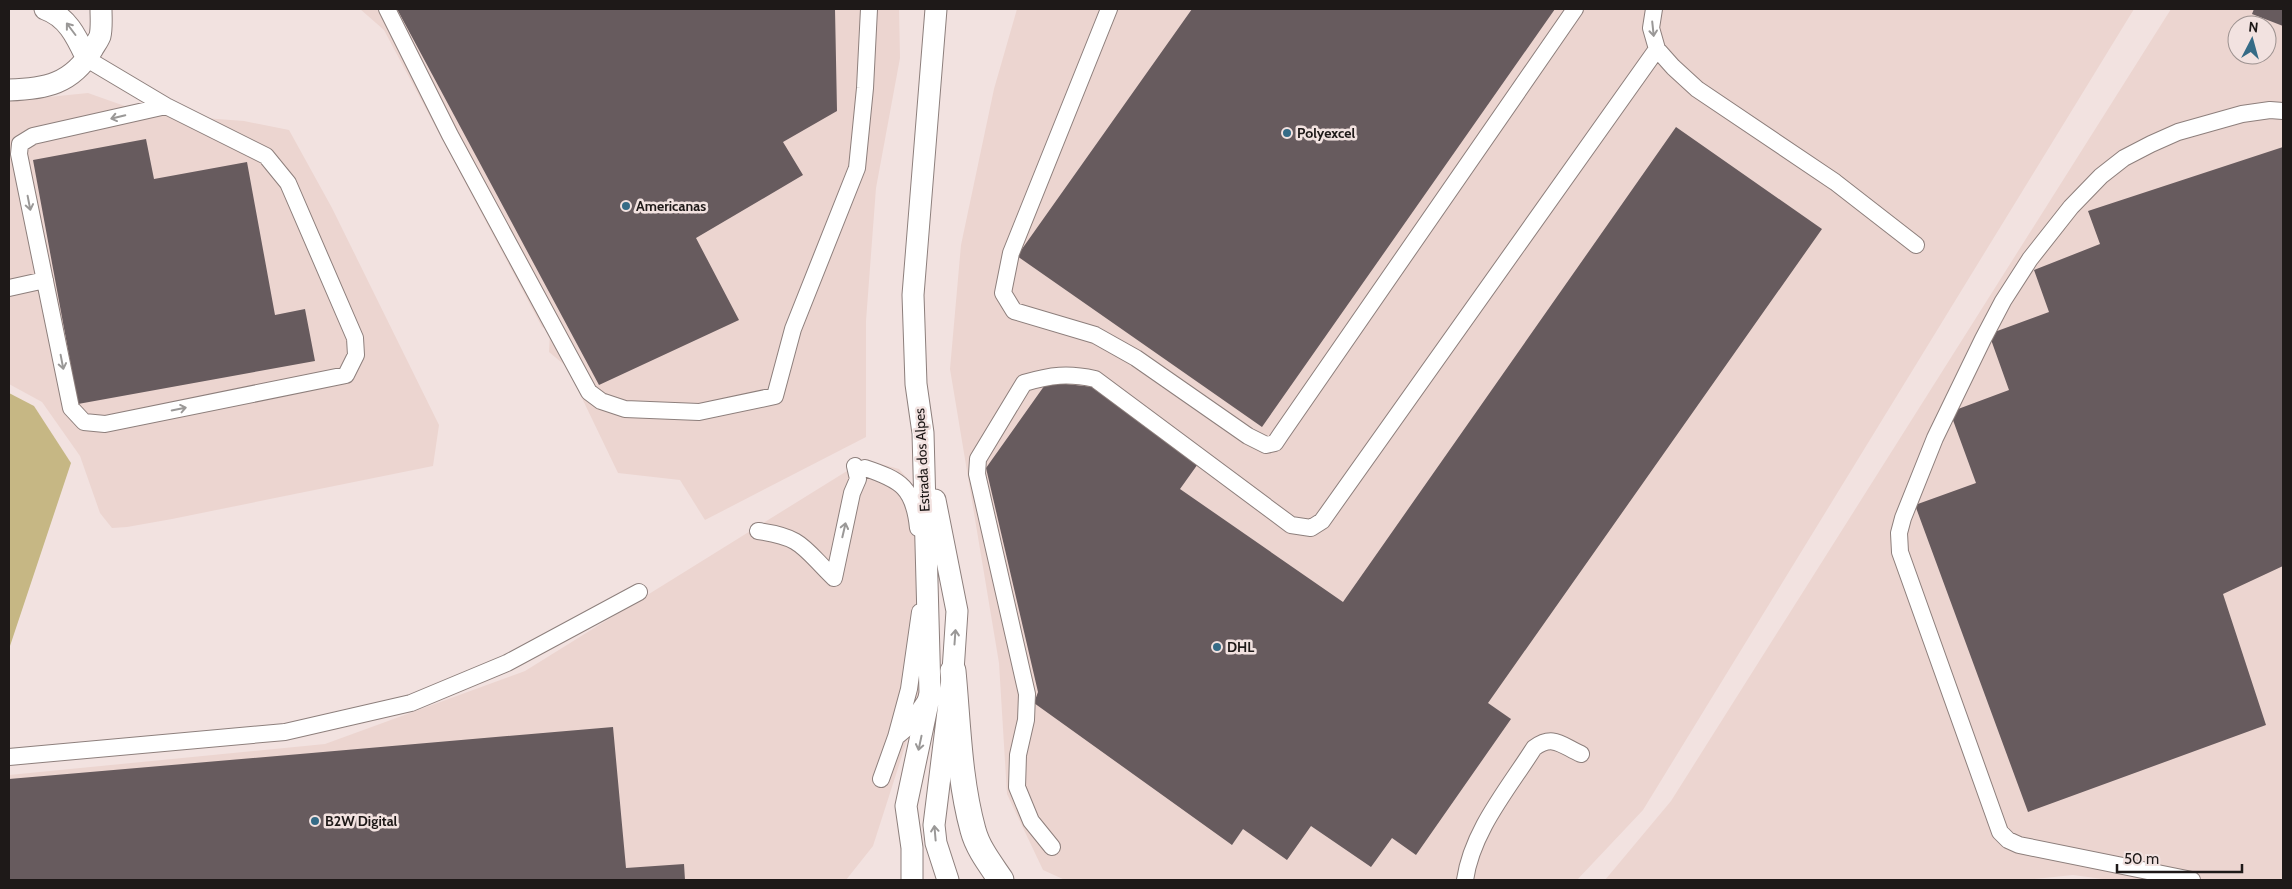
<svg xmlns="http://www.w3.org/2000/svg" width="2292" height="889" font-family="Cabin,sans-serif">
<rect width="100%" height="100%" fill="#f2e2e0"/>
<path fill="#ecd5d0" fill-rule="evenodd" d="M360,9H899L900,58L876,188L866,321V437L705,520L680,480L618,473L567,367L549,352L550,331L542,327L384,30Z
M1017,9H2134L1643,810L1577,880H1065L1043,870L1007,794L999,663L950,369L961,245L994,89Z
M2171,9H2283V880H2110L2073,875L2026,880H1605L1671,801ZM2237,25H2267V55H2237Z
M88,93L136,110L178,116L244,121L289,130L332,208L439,425L433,466L172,519L127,527L112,528L100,513L80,456L42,402L9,384V101Z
M877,463L899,469L907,478L931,583L925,684L873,846L846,880H9V775L325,744L525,671L855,466Z"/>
<path fill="#c6b784" d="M9,393L34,406L71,463L9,649Z"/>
<path fill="#675b5e" d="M397,9H835L837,111L783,142L803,175L696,238L739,320L599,385Z
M1192,9H1555L1262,427L1017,256Z
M2254,9H2283V26L2252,14Z
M1676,127L1822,229L1488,703L1511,719L1416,855L1392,838L1371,867L1311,826L1287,860L1243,829L1232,845L1034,703L1038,692L986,468L1047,382L1094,387L1200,461L1180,489L1343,602Z
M146,139L154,179L247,162L275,315L305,309L315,361L78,404L33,160Z
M2283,147V566L2223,594L2266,725L2028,812L1915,505L1976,483L1950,412L2009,390L1989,334L2049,312L2034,270L2100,244L2088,211Z
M613,727L626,868L684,864L685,880H9V779Z"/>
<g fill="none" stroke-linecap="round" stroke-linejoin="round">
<g stroke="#8d7f7c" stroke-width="18">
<path id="minor" d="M387,9L450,135L589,392L601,401L625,409L699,412L775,396L793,329L857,168L865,88L869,9
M1109,9L1011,253L1003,293L1014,311L1095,335L1136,358L1248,436L1266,445L1275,443L1281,434L1575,9
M1654,9L1651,28L1657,49L1673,67L1697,89L1835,182L1916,245
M87,59L166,106L266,156L288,183L355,338L356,355L346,375L105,424L84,422L71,408L19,154L20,144L33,136L166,106
M9,288L45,280
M865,468C901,480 914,488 918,528
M758,531C803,537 803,548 834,578
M834,578L852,493L858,479L855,466
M896,737L909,689L920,612
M9,757L285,732L411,703L507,663L639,592
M881,779L896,737L908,727L926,700
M1052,847L1031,821L1017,787L1018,755L1026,720L1027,694L977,474L978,459L1024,383C1051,375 1068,373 1095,379L1291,525L1311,528L1322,521L1657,49
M1465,880C1472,831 1508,789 1534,748C1553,734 1561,745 1581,754
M2192,880L2019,845L2008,840L2000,832L1900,552L1899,533L1903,518L1935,438L1983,339L2003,301L2030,259L2071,207L2101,176L2124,158L2151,144L2178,132L2242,114L2270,110L2283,111"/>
</g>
<g stroke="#8d7f7c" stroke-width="23">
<path id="major" d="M45,9C68,17 77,38 87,59
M9,90C45,89 72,84 92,50C94,46 98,41 100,36C102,28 101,17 101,9
M935,500L957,611L953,671L934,825L936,843L948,880
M912,880V848L906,806L930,693L923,433L916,384L913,295L936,9"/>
</g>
<g stroke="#8d7f7c" stroke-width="27">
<path id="highway" d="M953,671C958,724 959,779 973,830C978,849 991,865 1001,880"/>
</g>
<use href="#minor" stroke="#fff" stroke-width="16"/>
<use href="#major" stroke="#fff" stroke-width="21"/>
<use href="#highway" stroke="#fff" stroke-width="25"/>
</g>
<defs><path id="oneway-shaft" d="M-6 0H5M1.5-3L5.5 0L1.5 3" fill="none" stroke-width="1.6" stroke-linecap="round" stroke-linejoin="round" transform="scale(1.25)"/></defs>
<g stroke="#9a9897">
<use href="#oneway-shaft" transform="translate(71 29) rotate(-127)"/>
<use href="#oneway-shaft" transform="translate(1653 29) rotate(84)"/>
<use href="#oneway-shaft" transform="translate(118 117) rotate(167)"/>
<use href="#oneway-shaft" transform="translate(29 203) rotate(79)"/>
<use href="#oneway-shaft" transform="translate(62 362) rotate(79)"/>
<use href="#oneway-shaft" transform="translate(179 409) rotate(-11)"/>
<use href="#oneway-shaft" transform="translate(844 530) rotate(-77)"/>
<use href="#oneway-shaft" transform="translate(955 637) rotate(-86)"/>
<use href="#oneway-shaft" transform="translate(920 743) rotate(102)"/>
<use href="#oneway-shaft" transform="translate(935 833) rotate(-95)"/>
</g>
<g fill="#356b86" stroke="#f2e2e0" stroke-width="2">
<circle cx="1287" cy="133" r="5"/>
<circle cx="626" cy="206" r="5"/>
<circle cx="1217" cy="647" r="5"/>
<circle cx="315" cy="821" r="5"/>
</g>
<g text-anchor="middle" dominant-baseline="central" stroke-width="5" stroke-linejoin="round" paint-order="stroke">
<g font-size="14" font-weight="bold" fill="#1e1918" stroke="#f2e2e0" text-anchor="start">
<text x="1297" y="133">Polyexcel</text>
<text x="636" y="206">Americanas</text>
<text x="1227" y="647">DHL</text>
<text x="325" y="821">B2W Digital</text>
</g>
<g font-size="14" fill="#1e1918" stroke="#f2e2e0">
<text transform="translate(922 460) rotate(-93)">Estrada dos Alpes</text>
</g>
</g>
<rect width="2292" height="889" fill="none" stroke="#1e1918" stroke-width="20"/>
<g transform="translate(2252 40) rotate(6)"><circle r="24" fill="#f2e2e0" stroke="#9d9290"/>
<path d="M0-4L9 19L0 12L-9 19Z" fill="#356b86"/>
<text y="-8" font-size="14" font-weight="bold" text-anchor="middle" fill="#1e1918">N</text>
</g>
<path d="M2117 864v8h125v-8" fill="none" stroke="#1e1918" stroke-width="2.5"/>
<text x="2124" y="864" font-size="15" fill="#1e1918" stroke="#f2e2e0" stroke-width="4" paint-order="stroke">50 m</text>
</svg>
